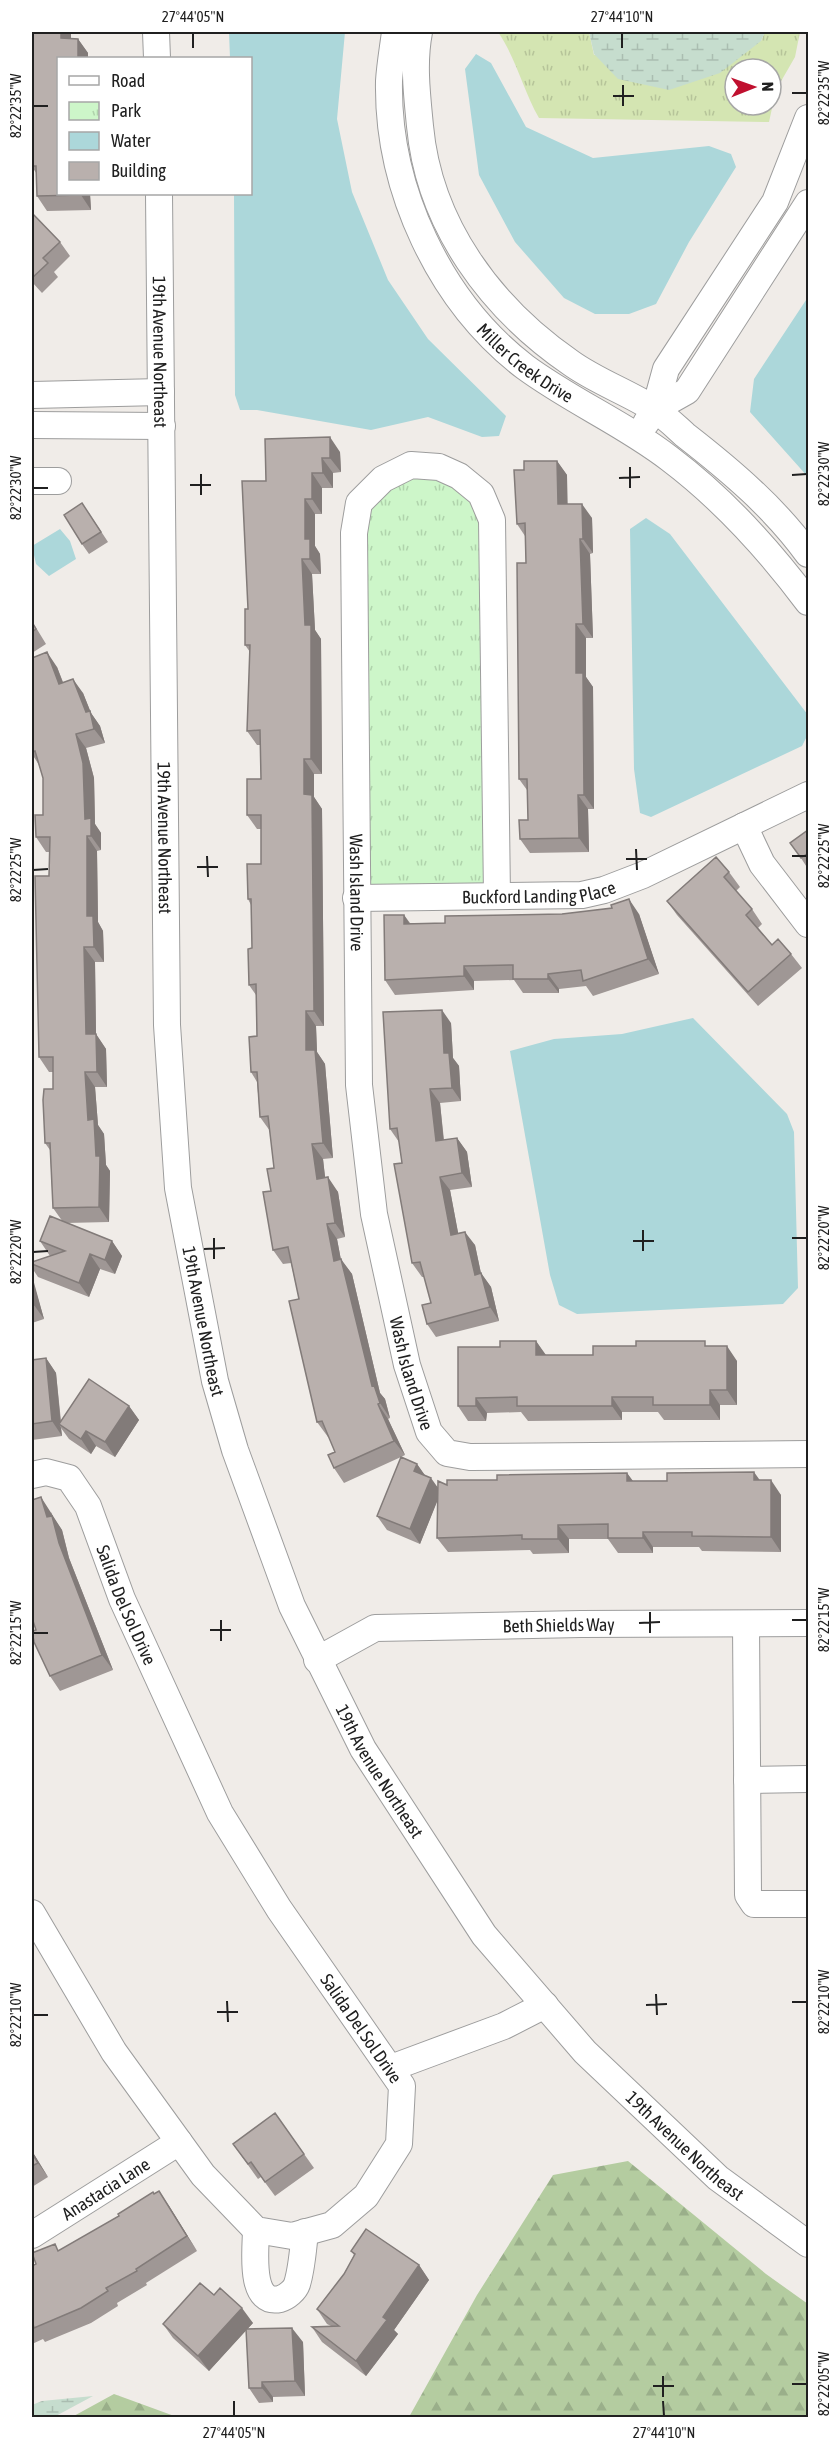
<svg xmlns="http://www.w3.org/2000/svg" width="840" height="2449" font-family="'Asap Condensed',sans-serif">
<defs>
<pattern id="grass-tufts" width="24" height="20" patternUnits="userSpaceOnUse" patternTransform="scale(1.5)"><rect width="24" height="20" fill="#d4e5b2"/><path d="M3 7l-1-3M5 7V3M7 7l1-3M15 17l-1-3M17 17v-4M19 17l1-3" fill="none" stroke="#b6c499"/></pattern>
<pattern id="forest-firs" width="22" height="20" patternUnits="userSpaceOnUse" patternTransform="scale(1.5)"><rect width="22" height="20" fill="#b4cca0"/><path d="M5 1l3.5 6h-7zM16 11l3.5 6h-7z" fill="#9aaf8a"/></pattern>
<pattern id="wetland-marsh" width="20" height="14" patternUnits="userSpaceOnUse" patternTransform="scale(1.5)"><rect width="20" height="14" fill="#c6ddce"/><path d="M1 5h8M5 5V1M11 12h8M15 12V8" fill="none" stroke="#aabdb1"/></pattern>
<pattern id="park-tufts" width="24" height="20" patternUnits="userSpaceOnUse" patternTransform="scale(1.5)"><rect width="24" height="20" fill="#cdf6c9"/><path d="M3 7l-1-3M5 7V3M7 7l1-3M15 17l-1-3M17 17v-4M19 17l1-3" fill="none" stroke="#b0d3ac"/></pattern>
</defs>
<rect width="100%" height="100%" fill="#f0ece8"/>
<path fill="url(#grass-tufts)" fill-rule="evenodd" d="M498,32H589L594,55L761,41L765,32H800L795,57L776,90L769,122L539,118C523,90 516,58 498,32ZM735,69H771V105H735Z"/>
<path fill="url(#forest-firs)" d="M628,2161L766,2274L808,2304V2417H409L477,2295L553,2175Z
M114,2394L177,2417H72Z"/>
<path fill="url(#wetland-marsh)" d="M589,32H765L761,41L720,73L669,90L618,79L594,54Z
M93,2396L54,2417H32V2405L42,2401Z"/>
<path fill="url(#park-tufts)" d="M413,475C451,477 467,487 482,522L486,886L367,888L365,534C372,498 381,491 413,475Z"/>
<path fill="#acd7da" d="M229,32H345L337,119L352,192L388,280L428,339L506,416L499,436L482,437L428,417L371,430L257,410H240L235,395L234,194H250V58H230Z
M476,54L491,63L526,127L593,158L709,146L731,154L736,167L689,242L656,304L629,314H595L564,298L515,242L479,175L465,69Z
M808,297V477L750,412L754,379Z
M646,518L670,534L808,715V734L802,746L651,817L640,813L634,769L630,529Z
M60,529L70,541L76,559L49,576L36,564L32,546Z
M693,1018L787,1114L794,1132L798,1288L783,1304L577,1314L559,1305L550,1275L510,1051L554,1039L622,1034Z"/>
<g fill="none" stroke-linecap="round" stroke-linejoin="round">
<g stroke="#9d9d9d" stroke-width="28">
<g id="minor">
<path d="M156,32L157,58"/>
<path id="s1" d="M395,32C393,48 390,65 389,81C387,188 439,301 525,367C571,401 625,424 670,459C723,499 769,550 808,602"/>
<path d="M419,32C413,63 417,95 420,126C429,225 491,308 571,363C596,381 627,392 654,409C665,416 675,426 685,435C730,470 775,508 808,554"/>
<path id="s2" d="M159,194L167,1025L178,1188L215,1381L235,1450L292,1606L363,1749L484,1935L585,2052L718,2178L808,2244"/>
<path d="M32,395L161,392"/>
<path d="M655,409L687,391L808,203"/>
<path d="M646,423L655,409L666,369L775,202L808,118"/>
<path d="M32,425L162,426"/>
<path d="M32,481H58"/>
<path d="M744,826L762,864L808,924"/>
<path id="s3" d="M497,896L492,520L481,494L459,476L439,467L411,465L383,479L359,503L354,533L359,1085L374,1214L407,1365L429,1432L447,1453L470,1457L808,1454"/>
<path id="s4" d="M356,898L582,895L604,890L643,875L808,795"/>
<path id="s5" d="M32,1475L46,1472L69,1478L88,1506L122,1599L220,1813L279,1909L402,2086L399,2144L366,2196L332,2225L292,2236L256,2230L203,2175L114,2052L32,1913"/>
<path d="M746,1624L748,1895L754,1904H808"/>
<path id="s6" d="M317,1660L375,1628L581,1624L808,1623"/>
<path d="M747,1780L808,1779"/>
<path d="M391,2068L504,2026L545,2005"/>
<path d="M256,2230C256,2247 248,2306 280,2299C287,2297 295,2290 297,2284C302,2268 303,2249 305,2232"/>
<path id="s7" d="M32,2235L179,2142"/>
</g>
</g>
<use href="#minor" stroke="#fff" stroke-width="26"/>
</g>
<path fill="#9f9795" d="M71,38L78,39L88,53V58H58V194H90L91,210L47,211L37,196V174L32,167V53Z
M32,213L60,242L70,256L54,272L58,277L42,293L32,282Z
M265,439L340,452L341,472L333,473V488H322V514H315V546L320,554L321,574H312L315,630L321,639L322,774H314V797L322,809L324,1026H316L317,1052L325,1064L333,1158L323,1159L325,1178L338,1192L345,1237L337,1239L341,1260L352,1274L380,1393L385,1399L390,1418L388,1419L405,1455L401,1457L417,1464L425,1476L438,1488L447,1485L497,1480L627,1473L633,1481L760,1480L781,1495V1552L702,1551L699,1547H653V1553H618L608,1539H569V1553L533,1554L530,1550L448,1552L437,1538V1501L420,1544L387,1530L377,1516L401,1457L344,1483L334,1468L335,1452L329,1437H328L317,1422L299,1299L291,1263L283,1264L273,1250L271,1191L274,1168L270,1131L260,1117L257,1082L251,1072L257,1036L256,995L249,985L252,948L251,905L248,899L261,864V829H257L247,815L261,779L260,745H257L247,731L250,652L245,645L248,609L266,481Z
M557,461L567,475V504L592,518L593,553L590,554L593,638H586V677L593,687L594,809H588L589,852L530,853L520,839L528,820L527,790L519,779L526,563L525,536L517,524L524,470Z
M89,513L108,542L89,554L82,544Z
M32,621L46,644L32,653Z
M32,658L57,667L63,682L83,693L91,713L100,726L105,743L86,748L94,778L95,824L101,833V850L97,851L98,922L103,931L104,962H95L96,1034L106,1049L107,1087H95L98,1125L104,1134L106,1165L110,1171L109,1222L66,1223L112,1241L122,1256L115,1274L100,1269L89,1297L38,1277L32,1268V1262L50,1256L40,1241L63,1222L53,1208L50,1150L45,1143L53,1089V1072H49L39,1057L50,852H46L36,837L43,815V778L39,765L32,754Z
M808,830V869L801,858Z
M729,872L740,887L736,891L752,909L762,924L758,928L772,945L791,954L802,968L758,1006L677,915L667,901Z
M639,914L659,974L593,996L586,986L559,989V993H523L514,980L474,981V990L395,995L385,980L404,915L410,923H445Z
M451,1023L453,1058L459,1066L461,1101L440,1103L444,1140L457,1138L467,1152L472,1187L450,1190L458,1233L475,1245L481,1273L491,1287L499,1321L436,1337L427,1324L431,1303L424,1277H422L412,1263L402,1163L399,1142L390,1129Z
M32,1278L44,1319L32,1323Z
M536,1341L545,1355H593L708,1346L737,1361V1405H720V1420H664L658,1412H622V1420L528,1421L521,1412L487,1413L486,1421H468L458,1406Z
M46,1358L56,1373L61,1421L129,1406L139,1420L115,1457L96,1446L91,1454L69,1439L61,1428L62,1436L32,1440V1360Z
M51,1512L53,1517L62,1530L69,1558L113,1670L60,1691L50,1676L36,1630Z
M275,2113L314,2168L275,2196L261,2177L258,2179L233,2144Z
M32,2151L48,2177L32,2187Z
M155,2194L169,2206L197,2251L146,2283L147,2285L117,2303L118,2306L91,2323L45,2342L43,2339L32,2344V2266L119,2216Z
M351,2251L419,2265L429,2280L394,2330L398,2334L366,2376L322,2342L312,2327L331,2326L327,2324L317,2309L344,2274L354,2255Z
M214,2295L253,2323L247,2329L303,2342L305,2396L273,2397V2402L259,2403L249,2388L246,2330L209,2371L173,2338L163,2324Z"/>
<path fill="#827b79" d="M61,32H71V53L61,38Z
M78,39L88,53V58H78Z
M81,194H90L91,210L81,195Z
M330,437L340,452L341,472L330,458Z
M322,458L333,473V488L323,473Z
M557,461L567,475L568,518L558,504Z
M312,473L322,488V514L312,499Z
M305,499L315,514V546L320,554L321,574L310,559L305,539Z
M582,504L592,518L593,553L583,539Z
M580,539L590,554L593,638L583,624Z
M302,559L312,574L315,630L321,639L322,774L311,759Z
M576,624L586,638V677L593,687L594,809L584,795L576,673Z
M47,652L57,667L69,699L59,684Z
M73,679L83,693L91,713L100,726L105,743L94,729L86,712Z
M76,734L86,748L94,778L95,824L101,833V850L91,836L85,819Z
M304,759L314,774V797L322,809L324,1026L314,1011L304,794Z
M578,795L588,809L589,852L579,838Z
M87,836L97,851L98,922L103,931L104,962L94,947L87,916Z
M629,899L639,914L659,974L648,959Z
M404,915L414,930L404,924Z
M84,947L95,962L96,1034L106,1049L107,1087L97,1072L86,1034Z
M464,966L474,981V990L464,976Z
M548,974L559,989V993L548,979Z
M442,1010L451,1023L453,1058L459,1066L461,1101L452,1088L444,1053Z
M306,1011L316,1026L317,1052L325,1064L333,1158L323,1143L306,1050Z
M85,1072L95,1087L98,1125L104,1134L106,1165L110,1171L109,1222L99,1207L96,1156L88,1120Z
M430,1089L440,1103L445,1155L436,1141Z
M457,1138L467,1152L472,1187L462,1173Z
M312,1144L323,1159L327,1193L317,1179Z
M328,1177L338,1192L345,1237L335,1223Z
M440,1177L450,1190L461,1248L451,1235Z
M327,1224L337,1239L344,1276L334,1261Z
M465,1232L475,1245L484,1288L475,1275Z
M112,1241L122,1256L115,1274L105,1260Z
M90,1254L100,1269L89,1297L79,1283Z
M341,1259L352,1274L380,1393L385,1399L390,1418L380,1403L372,1386Z
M481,1273L491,1287L499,1321L490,1307Z
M32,1278L33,1279L44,1319L34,1305L32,1296Z
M536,1341L546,1355H536Z
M727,1346L737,1361V1405L727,1390Z
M46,1358L56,1373L61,1426L59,1424L61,1428L62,1436L52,1421Z
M710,1390L720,1405V1420L710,1405Z
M612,1397L622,1412V1420L612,1406Z
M476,1398L487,1413L486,1421L476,1406Z
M378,1404L388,1419L405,1455L394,1441Z
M129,1406L139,1420L115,1457L105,1442Z
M86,1431L96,1446L91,1454L81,1439Z
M417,1464L427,1478L414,1471Z
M754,1472L764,1486L754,1480Z
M627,1473L637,1487L627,1481Z
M431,1478L441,1492L420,1544L410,1529Z
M771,1480L781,1495V1552L771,1537Z
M41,1497L62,1530L69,1558L113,1670L102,1655L47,1517Z
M558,1525L569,1539V1553L558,1539Z
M643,1532L653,1547V1553L643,1538Z
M32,2151L48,2177L38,2163L32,2153Z
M159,2191L169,2206L197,2251L187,2236Z
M419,2265L429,2280L394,2330L398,2334L366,2376L356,2361L383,2317Z
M242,2308L253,2323L209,2371L198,2356Z
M292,2328L303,2342L305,2396L295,2381Z
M262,2382L273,2397V2402L262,2388Z"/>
<path fill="#b9b0ad" stroke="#827b79" stroke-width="1.5" d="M32,32H61V38L78,39V58H58V194H81V195L37,196L36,166H32V53H33Z
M32,213L60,242L43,258L48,263L32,278Z
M330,437V458H322L323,473H312V499H305V539H310V559H302L305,625H311V759H304V794L312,795L314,1011H306V1050H315L323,1143L312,1144L317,1179L328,1177L335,1223L327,1224L334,1261L341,1259L372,1386L374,1385L380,1403L378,1404L394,1441L334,1468L328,1455L335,1452L322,1421L317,1422L289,1301L299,1299L288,1247L273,1250L263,1192L271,1191L267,1169L274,1168L268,1116L260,1117L257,1072H251L249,1037L257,1036L256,984L249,985L248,949L252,948L251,899H248L247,864H261V815H247V779H261L260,730L247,731L250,645H245V609H248L242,481H266L265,439Z
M524,461H557L558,504H582L583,539H580L583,624H576V673H583L584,795H578L579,838L520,839L519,820H528L527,779H519L517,563H526L525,523L517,524L514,470H524Z
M82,503L101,532L82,544L64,515Z
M32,622L36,629L32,632Z
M47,652L59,684L73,679L86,712L90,711L94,729L76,734L83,763L85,819L91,818V836H87V916H93L94,947H84L86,1034H96L97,1072H85L88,1120L94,1119L96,1156H100L99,1207L53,1208L50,1143H45L43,1100L44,1089H53V1057H39L35,876H49L50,837H36L35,815H43V778L35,751L32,752V658Z
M808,830V853L801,858L790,843Z
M716,857L729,872L724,877L752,909L746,915L772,945L778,939L791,954L748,992L667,901Z
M629,899L648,959L583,981L581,970L548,974V979H513V965L464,966V976L385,980L384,915H404V924L445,923V916L562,914L612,908L611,905Z
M442,1010L444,1053H449L452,1088L430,1089L436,1141L457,1138L462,1173L440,1177L451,1235L465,1232L475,1275L481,1273L490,1307L427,1324L422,1305L431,1303L420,1262L412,1263L394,1164L402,1163L397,1128L390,1129L383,1012Z
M50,1216L112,1241L105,1260L90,1254L79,1283L32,1264V1262L65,1251L40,1241Z
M32,1296L34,1305H32Z
M500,1341H536V1355H593V1346H636V1341H705V1346H727V1390H710V1405H653V1397H612V1406H517V1397L476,1398V1406H458V1347H500Z
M46,1358L52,1421L32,1424V1360Z
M89,1379L129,1406L105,1442L86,1431L81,1439L59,1424Z
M401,1457L417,1464L414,1471L431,1478L410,1529L377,1516Z
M754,1472V1480H771V1537L692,1536V1532H643V1538H608V1524L558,1525V1539H522V1535L437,1538L438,1481L447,1485V1480H497V1475L627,1473V1481H667V1473Z
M41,1497L47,1517L52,1516L59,1543L102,1655L50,1676L34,1642L32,1631L36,1630L32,1618V1500Z
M275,2113L304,2154L265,2182L251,2162L248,2164L233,2144Z
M32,2153L38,2163L32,2166Z
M159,2191L187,2236L136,2269L137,2271L106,2288L108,2291L81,2308L34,2328L33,2324L32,2325V2266L36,2264L32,2253L55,2244L58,2251L119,2216L118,2214L153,2192L154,2194Z
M366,2229L419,2265L383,2317L387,2320L356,2361L312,2327L339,2326L317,2309L344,2274L355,2254L351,2251Z
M200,2283L214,2295L220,2288L242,2308L198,2356L163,2324Z
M292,2328L295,2381L262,2382V2388H249L246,2329Z"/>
<path fill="none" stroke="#202020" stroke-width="2" d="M193,33V48M622,33V48M623,85V106M792,93H807M613,96H634M33,106H48M630,467V488M201,474V495M792,475L807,474M619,478L640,477M190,485H211M33,488H48M636,849L637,870M207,856L208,877M792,856H807M626,859H647M197,867H218M33,870L48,869M643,1230V1251M214,1238V1259M792,1238H807M633,1241H654M204,1249L225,1248M33,1252L48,1251M650,1612V1633M221,1620V1641M792,1620H807M639,1623L660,1622M210,1630H231M33,1633H48M656,1994L657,2015M227,2001L228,2022M792,2002H807M646,2005L667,2004M217,2012H238M33,2015H48M663,2376V2397M792,2384H807M653,2386H674M234,2401V2416M663,2401L664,2416"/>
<g text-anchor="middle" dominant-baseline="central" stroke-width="6" stroke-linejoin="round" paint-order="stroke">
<g font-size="18" fill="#202020" stroke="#fff">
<text stroke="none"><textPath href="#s2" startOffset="158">19th Avenue Northeast</textPath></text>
<text stroke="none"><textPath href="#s1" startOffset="375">Miller Creek Drive</textPath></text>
<text stroke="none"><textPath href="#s2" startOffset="644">19th Avenue Northeast</textPath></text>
<text stroke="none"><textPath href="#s4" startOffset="183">Buckford Landing Place</textPath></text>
<text stroke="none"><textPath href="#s3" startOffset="938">Wash Island Drive</textPath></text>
<text stroke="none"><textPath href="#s2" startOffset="1130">19th Avenue Northeast</textPath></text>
<text stroke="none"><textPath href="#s3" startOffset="1424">Wash Island Drive</textPath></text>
<text stroke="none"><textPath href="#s5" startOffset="178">Salida Del Sol Drive</textPath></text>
<text stroke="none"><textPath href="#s6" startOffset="250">Beth Shields Way</textPath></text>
<text stroke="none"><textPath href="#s2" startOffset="1616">19th Avenue Northeast</textPath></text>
<text stroke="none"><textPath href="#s5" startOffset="664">Salida Del Sol Drive</textPath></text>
<text stroke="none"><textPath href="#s2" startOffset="2102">19th Avenue Northeast</textPath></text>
<text stroke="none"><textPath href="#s7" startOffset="87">Anastacia Lane</textPath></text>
</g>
</g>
<rect width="840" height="2449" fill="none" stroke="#ffffff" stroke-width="66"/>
<rect x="57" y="57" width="195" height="138" fill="#ffffff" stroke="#a6a6a6" stroke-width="1.5"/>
<rect x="69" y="76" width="30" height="9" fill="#ffffff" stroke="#a6a6a6" stroke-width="1.5"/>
<text x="111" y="87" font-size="18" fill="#202020">Road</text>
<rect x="69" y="102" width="30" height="18" fill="url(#park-tufts)" stroke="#a6a6a6" stroke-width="1.5"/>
<text x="111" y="117" font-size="18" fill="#202020">Park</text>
<rect x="69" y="132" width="30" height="18" fill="#acd7da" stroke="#a6a6a6" stroke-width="1.5"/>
<text x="111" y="147" font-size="18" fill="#202020">Water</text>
<rect x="69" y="162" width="30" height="18" fill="#b9b0ad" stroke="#a6a6a6" stroke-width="1.5"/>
<text x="111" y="177" font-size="18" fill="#202020">Building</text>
<g transform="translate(753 87) rotate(89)"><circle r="28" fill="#ffffff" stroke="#a6a6a6" stroke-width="1.5"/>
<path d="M0-4.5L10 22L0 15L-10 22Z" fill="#c0102f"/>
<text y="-9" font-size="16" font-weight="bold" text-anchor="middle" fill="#202020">N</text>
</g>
<rect x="33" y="33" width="774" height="2383" fill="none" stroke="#202020" stroke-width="2"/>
<g font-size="15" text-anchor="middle" fill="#202020">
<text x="193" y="22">27°44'05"N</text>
<text x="622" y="22">27°44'10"N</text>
<text transform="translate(824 93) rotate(-90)" y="5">82°22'35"W</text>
<text transform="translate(16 106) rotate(-90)" y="5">82°22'35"W</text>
<text transform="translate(824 474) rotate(-90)" y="5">82°22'30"W</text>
<text transform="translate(16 488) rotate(-90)" y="5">82°22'30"W</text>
<text transform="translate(824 856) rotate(-90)" y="5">82°22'25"W</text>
<text transform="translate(16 870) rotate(-90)" y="5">82°22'25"W</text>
<text transform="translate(824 1238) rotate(-90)" y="5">82°22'20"W</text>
<text transform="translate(16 1252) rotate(-90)" y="5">82°22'20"W</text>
<text transform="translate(824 1620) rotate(-90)" y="5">82°22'15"W</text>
<text transform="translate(16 1633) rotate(-90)" y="5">82°22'15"W</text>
<text transform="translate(824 2002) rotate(-90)" y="5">82°22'10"W</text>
<text transform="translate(16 2015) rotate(-90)" y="5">82°22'10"W</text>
<text transform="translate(824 2384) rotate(-90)" y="5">82°22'05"W</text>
<text x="234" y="2438">27°44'05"N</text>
<text x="664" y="2438">27°44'10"N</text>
</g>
</svg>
